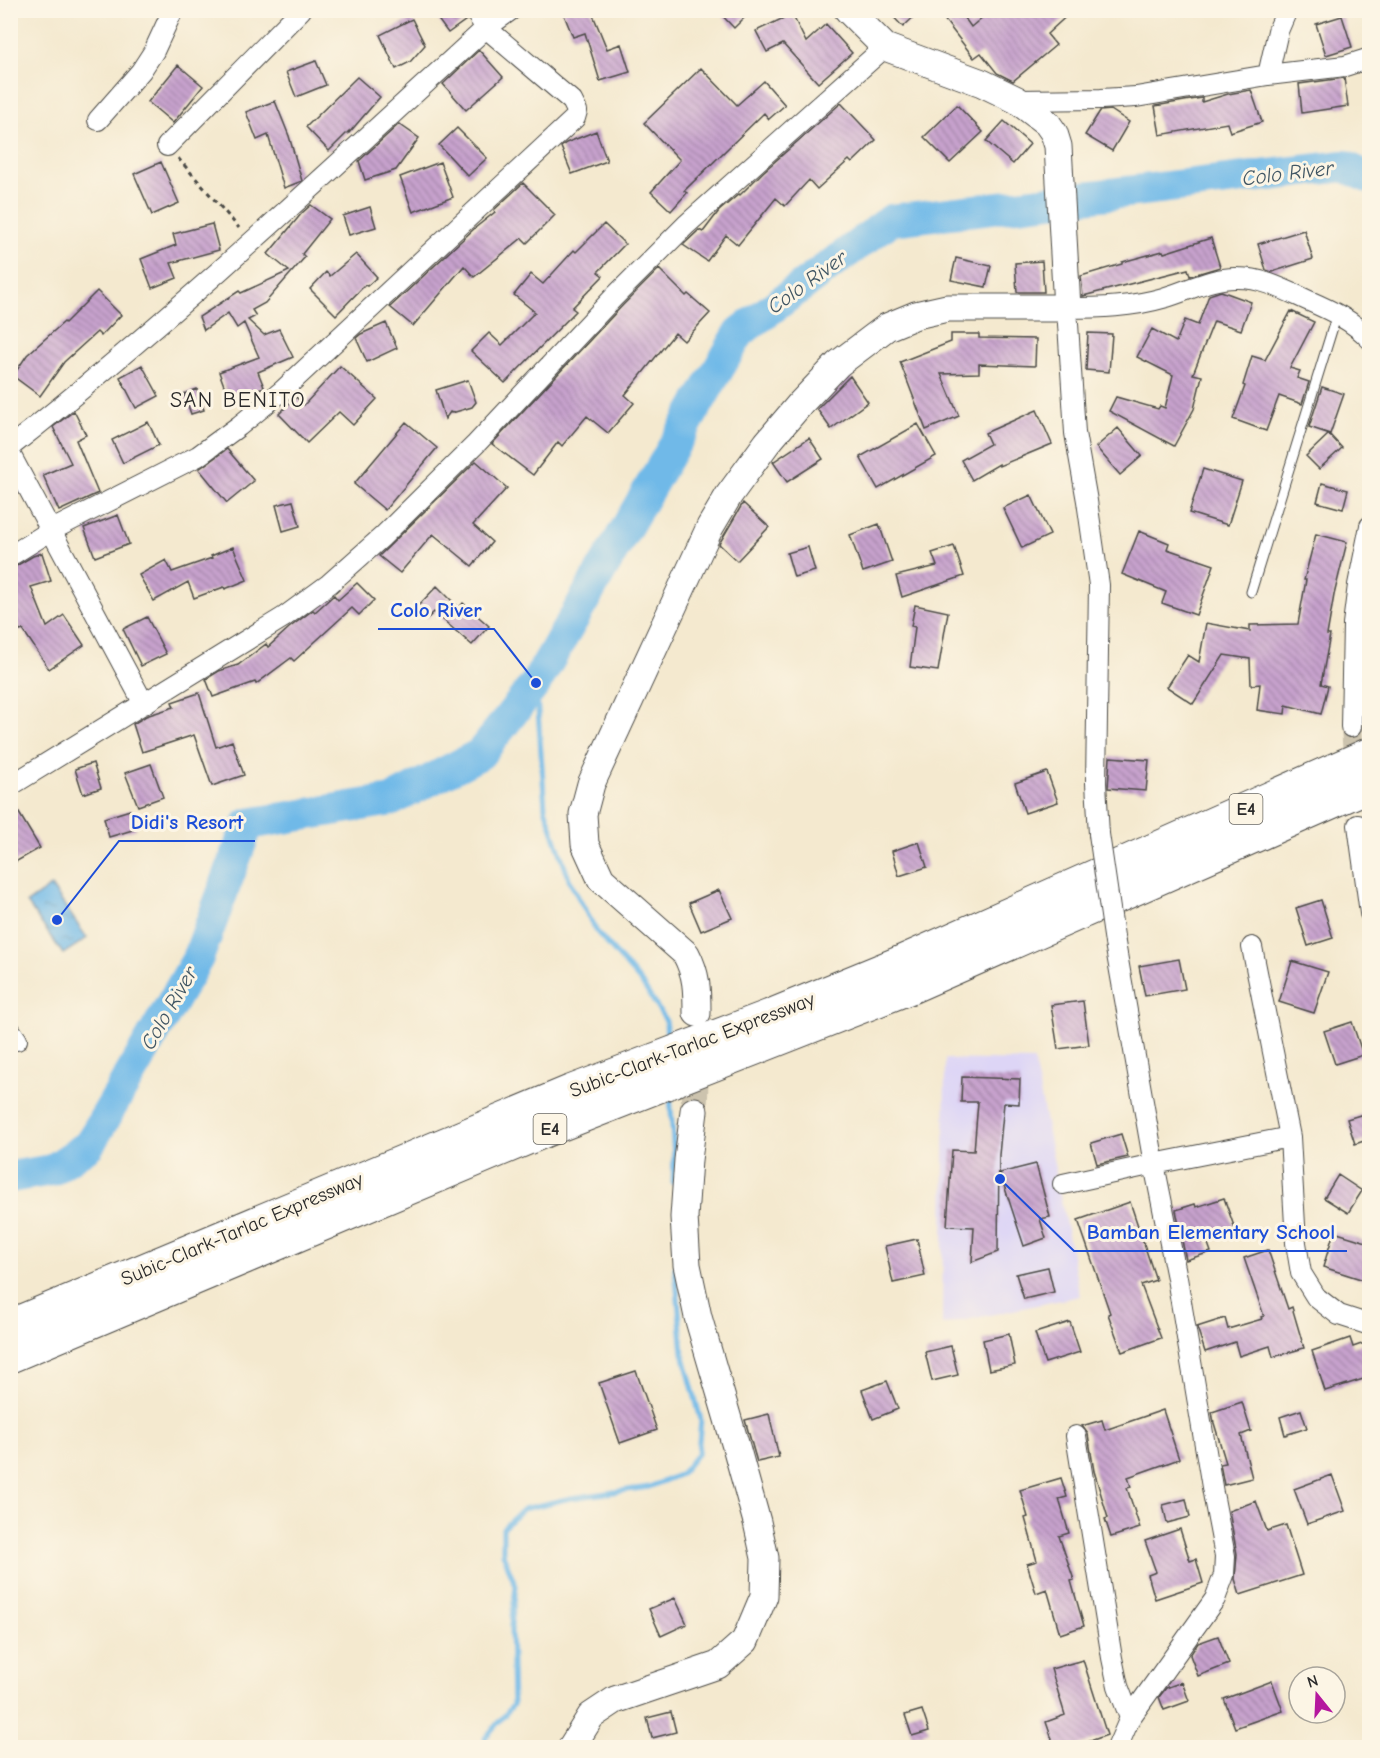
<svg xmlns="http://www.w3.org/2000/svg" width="1380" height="1758" font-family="'Comic Neue',sans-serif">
<defs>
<pattern id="water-ripples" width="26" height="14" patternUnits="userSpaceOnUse" patternTransform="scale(1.5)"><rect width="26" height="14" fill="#70b9e8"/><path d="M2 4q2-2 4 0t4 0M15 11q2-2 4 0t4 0" fill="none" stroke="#5c97bc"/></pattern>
<pattern id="building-back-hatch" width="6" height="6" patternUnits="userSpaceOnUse" patternTransform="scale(1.5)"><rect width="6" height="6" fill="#c7a2cd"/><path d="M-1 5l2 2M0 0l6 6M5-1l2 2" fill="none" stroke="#a284a7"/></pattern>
</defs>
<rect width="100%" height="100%" fill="#fcf5e5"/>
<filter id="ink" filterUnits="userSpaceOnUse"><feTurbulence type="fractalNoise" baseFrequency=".0167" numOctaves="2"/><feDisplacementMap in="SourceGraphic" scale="12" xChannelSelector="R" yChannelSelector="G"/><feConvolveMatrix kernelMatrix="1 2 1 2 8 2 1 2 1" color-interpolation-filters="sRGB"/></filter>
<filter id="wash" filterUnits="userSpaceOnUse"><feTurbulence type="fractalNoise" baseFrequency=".008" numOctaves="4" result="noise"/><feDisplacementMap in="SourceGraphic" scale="24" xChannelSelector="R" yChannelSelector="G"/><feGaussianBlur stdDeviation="1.35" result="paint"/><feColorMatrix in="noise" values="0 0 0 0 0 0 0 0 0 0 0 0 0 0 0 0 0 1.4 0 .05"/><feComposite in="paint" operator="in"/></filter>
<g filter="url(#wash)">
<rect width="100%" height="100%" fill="#f4e9cf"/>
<path fill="#ddd5f6" d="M945,1059L1034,1061L1080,1296L942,1325Z"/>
<path fill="url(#water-ripples)" stroke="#4e728a" stroke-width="1.5" d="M51,886L87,938L63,954L27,903Z"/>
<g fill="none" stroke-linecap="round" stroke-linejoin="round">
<path stroke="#70b9e8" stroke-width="5" d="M536,683L545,808L570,882L597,932L641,982L666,1021L667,1043
M670,1094L674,1156L673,1183
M488,1748L485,1738L513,1705L511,1625L516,1586L503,1554V1528L523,1509L571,1498L649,1487L681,1474L698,1453L701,1420L683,1353L675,1268"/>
<path stroke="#70b9e8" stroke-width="32" d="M10,1177L52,1170L89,1145L198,958L248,824L392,800L480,754L536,683L740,332L891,220L1344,166L1370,178"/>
</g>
<g id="blocks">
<path fill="url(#building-back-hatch)" d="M431,10H458L466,20L448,33Z
M562,10H591L607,49L621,44L630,72L600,81L585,33L573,37Z
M717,10H752L734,28Z
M887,10H921L903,27Z
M937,10H959L971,27L991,10H1073L1047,34L1056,45L1013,81L997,73L981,53L974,58Z
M792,14L806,42L826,24L852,53L818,83L783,44L767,52L756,31Z
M1342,16L1352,47L1326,55L1316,24Z
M412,19L425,45L410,62L396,69L380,35Z
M479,50L503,77L466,110L443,84Z
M316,61L326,85L296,97L286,72Z
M178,65L203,86L173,123L148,102Z
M701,68L737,105L764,81L785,105L769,119L764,113L684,191L687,193L671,211L651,192L680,160L644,123Z
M357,77L380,97L349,133V131L329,151L306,127Z
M1344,78L1348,106L1302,113L1299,84Z
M1251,90L1262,122L1230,132L1227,123L1160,135L1155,106L1202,98V102L1228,94Z
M275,101L289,136L302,181L284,188L268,135L257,140L246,112Z
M841,103L876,140L852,163L849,160L817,189L809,180L785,206L776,198L738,245L726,235L707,261L683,245L699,230L703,232L719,211L739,194L740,195L763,172Z
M957,105L983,132L950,163L924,137Z
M1111,110L1129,122L1112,151L1085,135L1100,111Z
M1004,121L1030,144L1013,164L986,141Z
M399,124L419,138L396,170L365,180L359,161Z
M457,128L487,158L468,176L439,145Z
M596,131L607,161L572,174L561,147L566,143Z
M161,162L179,203L152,215L134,174Z
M440,162L453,197L413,212L400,177Z
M523,183L555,215L527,243L522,238L474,277L464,266L413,326L390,307L475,228L495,212L494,210Z
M311,205L330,219L302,254L305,257L265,303L252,310L256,316L248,320L264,335L279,329L293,357L258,372L264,387L229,399L219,372L259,357L244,323L237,328L228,313L204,330L199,317L239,291L241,293L289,271L268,254L302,213Z
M370,207L376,227L349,235L343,216Z
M212,224L219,250L171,263L177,278L152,288L141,259L176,245L173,234Z
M604,224L625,244L598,272L603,276L572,308L576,311L505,383L471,351L489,333L502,345L535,312L514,295L531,274L543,284L574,250L576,252Z
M1304,230L1313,259L1272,272L1266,270L1258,244Z
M1211,238L1220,267L1190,276L1188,269L1083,296L1081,276L1122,264V262L1163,251L1164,253Z
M356,254L377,277L367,286L365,285L336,315L310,289L326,272L330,276Z
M956,258L991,266L986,287L951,280Z
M1042,261L1044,292H1017L1015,263Z
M659,269L686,296L688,294L710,313L684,341L675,333L625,395L634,403L608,433L587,416L562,446L558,442L533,475L492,444L623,305Z
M97,291L121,315L101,336L97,332L64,362L40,396L13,376L27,355L64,322L65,323Z
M1221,291L1251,302L1241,330L1214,321L1193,374L1202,376L1194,409L1174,446L1109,411L1116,397L1158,409L1160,406L1165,408L1173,375L1137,357L1152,329L1176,342L1185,320L1198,325L1209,295Z
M1291,311L1314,322L1290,368L1300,371L1297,378L1309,382L1302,404L1279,396L1266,431L1233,419L1245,386L1243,385L1252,356L1265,360Z
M386,323L397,348L367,362L356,338L361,334Z
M1088,333L1112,334L1109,372L1086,370Z
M951,334H979V338L1036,339L1035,366L979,364V373L941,374L959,416L926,430L900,362L951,342Z
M142,365L159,396L136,408L120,377Z
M340,366L377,399L353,425L339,412L307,443L279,414L296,397L304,405Z
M850,376L868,402L831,429L817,409Z
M468,380L476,402L472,407L452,413L450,412L445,419L436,390Z
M1322,387L1344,394L1330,434L1309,427Z
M197,389L204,410L191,414L184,394Z
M1037,410L1052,444L999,466V464L972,480L961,460L990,444L985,433Z
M74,411L86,435L76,440L98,493L59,511L43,475L71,463L53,427Z
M148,422L159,445L123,463L112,440Z
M406,422L437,448L385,510L354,484Z
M918,424L936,456L878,489L860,457Z
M1118,428L1142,456L1120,475L1096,447Z
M1329,434L1342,448L1319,469L1306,456Z
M809,438L823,459L787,482L773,462Z
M227,449L254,481L227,503L199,469Z
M476,461L507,488L473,525L492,542L472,566L433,534L400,573L379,556Z
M1203,469L1242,481L1228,525L1189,513Z
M1322,483L1348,490L1343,509L1317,502Z
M1031,495L1050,535L1022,548L1003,508Z
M293,501L300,526L283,531L276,505Z
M743,503L769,527L737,561L719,544Z
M118,515L129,544L95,557L84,528Z
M879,524L892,562L863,572L850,535Z
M1139,531L1169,543L1167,549L1214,565L1196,615L1162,603L1166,592L1122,574Z
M1316,534L1347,542L1334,595L1327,635H1330L1321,684L1328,686L1321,714L1286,705L1285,714L1257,710L1260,684L1251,685L1250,659L1224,655L1193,704L1167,687L1188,655L1199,662L1206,623L1250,631V625L1298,624L1306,580H1304Z
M954,546L964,576L902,597L896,576L937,566L932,553Z
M233,547L247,580L225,589L224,587L194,598L188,582L154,601L139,575L166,560L172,572L212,558L211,556Z
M808,547L815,571L794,577L787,553Z
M42,553L51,581L31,587L47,627L64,615L84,645L49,669L23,630L20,631L10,605V601L15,599L10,583V568L16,566L33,556Z
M357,583L374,600L359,615L352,608L294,661L291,658L256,684L255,682L213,697L206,679L219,671L238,665L266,644L268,647L289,628L313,610L315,612L334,595L338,600Z
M437,586L459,608L463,603L489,626L472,645L434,612L428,618L417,607Z
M915,605L948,612L938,671L910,667L915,627L911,626Z
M147,617L166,654L141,666L123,629Z
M199,693L216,747L232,741L244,775L212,786L194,735L142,752L133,724L146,716L174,707L172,702Z
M1110,757L1149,760L1146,791L1108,788Z
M93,763L101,788L83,794L75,769Z
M151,764L163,797L138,806L125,773Z
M1047,772L1058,802L1025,813L1015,783Z
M10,798L40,848L10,865Z
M130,810L136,829L109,837L104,818Z
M919,842L927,867L899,876L892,851Z
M719,890L732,918L701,931L689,903Z
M1321,900L1333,938L1308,946L1296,908Z
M1179,959L1185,989L1145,996L1139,966Z
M1292,961L1328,972L1314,1013L1279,1002Z
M1083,1001L1089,1045L1058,1049L1051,1005Z
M1352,1022L1363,1055L1335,1064L1324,1031Z
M962,1077L1020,1079L1019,1104L1004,1103L999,1155L998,1252L972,1262L974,1227L947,1226L952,1150L974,1151L978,1102H961Z
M1370,1112V1139L1355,1144L1347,1119Z
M1121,1134L1128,1157L1097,1164L1091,1143Z
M1036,1164L1050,1217L1040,1219L1046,1238L1024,1246L1000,1173Z
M1338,1175L1362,1191L1348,1213L1324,1198Z
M1224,1198L1235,1229L1206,1238L1211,1252L1186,1260L1176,1210L1195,1204L1196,1207Z
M1130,1202L1156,1280L1141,1285L1161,1338L1122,1352L1108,1314L1110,1313L1078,1220Z
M1334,1232L1370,1243V1263L1364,1280L1323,1267Z
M917,1239L925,1276L893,1283L885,1246Z
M1268,1250L1288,1309L1292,1307L1304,1348L1273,1357L1270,1346L1239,1356L1235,1342L1205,1352L1197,1327L1225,1318L1228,1329L1262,1319L1261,1317L1264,1316L1244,1258Z
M1048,1267L1054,1292L1024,1299L1016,1274Z
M1070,1322L1080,1352L1045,1363L1035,1333Z
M1009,1334L1015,1365L989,1370L983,1340Z
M1350,1338L1353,1347L1370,1341V1377L1325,1391L1312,1351Z
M951,1346L958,1375L932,1381L925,1352Z
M636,1371L657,1430L620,1443L599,1383Z
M887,1381L898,1409L873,1419L862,1390Z
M1242,1402L1251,1431L1241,1435L1252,1478L1224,1485L1220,1464L1226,1463L1214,1423L1212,1412Z
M1163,1410L1179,1459L1128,1477L1131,1487L1127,1488L1140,1528L1111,1537L1105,1519L1108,1518L1094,1471L1088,1434L1082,1426L1102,1420L1105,1430Z
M1301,1410L1307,1428L1285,1435L1280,1417Z
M769,1414L779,1457L757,1462L745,1420Z
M1332,1475L1345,1511L1307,1524L1294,1489Z
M1061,1478L1067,1497L1059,1499L1069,1533L1059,1536L1074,1580L1071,1581L1084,1626L1060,1634L1047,1589L1036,1593L1027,1564L1037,1561L1025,1518L1028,1517L1020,1490Z
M1186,1499L1190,1517L1167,1523L1163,1505Z
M1256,1501L1267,1531L1286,1525L1302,1575L1240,1595L1235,1579L1237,1554L1229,1511Z
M1180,1529L1190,1561L1196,1559L1203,1583L1155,1599L1148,1575L1156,1572L1145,1541Z
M675,1598L687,1624L661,1636L649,1609Z
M1218,1636L1229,1664L1198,1676L1190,1655L1198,1643Z
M1083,1660L1107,1735L1071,1748H1055L1046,1722L1065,1715L1051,1669Z
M1272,1681L1283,1711L1235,1728L1224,1699Z
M1182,1682L1189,1701L1164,1710L1159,1697L1166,1688Z
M922,1710L929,1731L912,1736L905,1715Z
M671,1712L676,1732L652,1738L647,1718Z"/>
</g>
</g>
<g filter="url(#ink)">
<use href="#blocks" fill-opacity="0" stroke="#494844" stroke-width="1.5"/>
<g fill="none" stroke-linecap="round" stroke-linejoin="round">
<path stroke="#ccc3ae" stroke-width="20" stroke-dasharray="20 10" stroke-linecap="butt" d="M1351,727L1358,825"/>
<path stroke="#ccc3ae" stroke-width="27" stroke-dasharray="27 14" stroke-linecap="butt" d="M694,1111L696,1052"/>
<g stroke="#494844" stroke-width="11">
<path id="lane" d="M1251,592L1337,314"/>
</g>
<g stroke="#494844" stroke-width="22">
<path id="street" d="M1268,75L1278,31L1287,10
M1017,100L1101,99L1136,97L1268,75L1345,66L1370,58
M98,120L141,71L154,51L173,10
M167,146L301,10
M10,447C176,316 331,170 486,28L511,10
M10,454L144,704
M10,556L52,530L198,456L239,426L282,391L575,118L577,111L572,101L486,28L474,10
M1351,727L1353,624L1358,585L1370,526
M10,786L284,617L329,584L382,537L476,444L614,297L686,225L885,47
M1358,825L1370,913
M1099,834L1096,783L1099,585L1087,501L1075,433L1067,308C1099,308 1132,307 1163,298C1188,291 1211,277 1238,278C1263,278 1285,290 1307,300C1330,310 1352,320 1370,339
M1115,943L1154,1164L1177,1278L1213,1493L1225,1556L1224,1575L1215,1599L1130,1718L1117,1748
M1252,947L1290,1137L1296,1243L1301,1273L1316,1297L1339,1315L1370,1325
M10,1030L17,1040
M1063,1184L1154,1164L1290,1137
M1076,1436L1112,1658L1118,1686L1130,1718"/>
</g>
<g stroke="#494844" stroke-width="29">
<path id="secondary" d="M697,1013C697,990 697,975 686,954L601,879L585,844L583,814L591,784L710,527L729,495L767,443L801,403L838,364L887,327L916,315L947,308H1067L1058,146L1054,133L1047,123L1017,100L982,83L885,47L848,10
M571,1748L591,1716L615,1700L718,1665L745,1641L764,1596L765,1558L757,1522L737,1450L698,1317L687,1265L684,1217L688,1160L694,1111"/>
</g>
<g stroke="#494844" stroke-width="35">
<path id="highway" d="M10,1326L570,1092L770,1016L897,964L1370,754
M10,1356L544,1131L911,987L1370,785"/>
</g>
<path stroke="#494844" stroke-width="3" stroke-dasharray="4.5 4.5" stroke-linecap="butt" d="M178,158L239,228"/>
<use href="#lane" stroke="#fff" stroke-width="9"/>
<use href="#street" stroke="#fff" stroke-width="20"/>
<use href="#secondary" stroke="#fff" stroke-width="27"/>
<use href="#highway" stroke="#fff" stroke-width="33"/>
<g stroke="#494844" stroke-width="22" stroke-linecap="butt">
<path id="street-bridge" d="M1099,834L1115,943"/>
</g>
<use href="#street-bridge" stroke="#fff" stroke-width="20"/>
</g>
</g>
<g text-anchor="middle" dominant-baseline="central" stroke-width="6" stroke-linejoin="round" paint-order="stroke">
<g fill="#fcf5e5" stroke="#6a6863" stroke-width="1.5">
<rect x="1229.5" y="794" width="33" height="30" rx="4.5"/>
<rect x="533.5" y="1114" width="33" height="30" rx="4.5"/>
</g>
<g font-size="18" font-weight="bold" fill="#2b2b2b">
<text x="1246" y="809">E4</text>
<text x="550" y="1129">E4</text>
</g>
<g font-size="20" fill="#2b2b2b" stroke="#fcf5e5">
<text transform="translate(692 1045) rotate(-21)">Subic-Clark-Tarlac Expressway</text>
<text transform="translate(242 1229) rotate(-23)">Subic-Clark-Tarlac Expressway</text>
</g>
<g font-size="21" font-style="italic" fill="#405664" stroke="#fcf5e5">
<text transform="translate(1288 173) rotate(-7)">Colo River</text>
<text transform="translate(807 282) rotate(-36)">Colo River</text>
<text transform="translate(169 1008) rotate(-60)">Colo River</text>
</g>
<g font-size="22" letter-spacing="1.5" fill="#2b2b2b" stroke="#fcf5e5">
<text x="238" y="400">SAN BENITO</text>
</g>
</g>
<path fill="none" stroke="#1d4ed8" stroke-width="2" d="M536 683L494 629H378M57 920L119 841H255M1000 1179L1074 1251H1347"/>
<g fill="#1d4ed8" stroke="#fcf5e5" stroke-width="2">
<circle cx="536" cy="683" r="6"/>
<circle cx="57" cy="920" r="6"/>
<circle cx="1000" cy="1179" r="6"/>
</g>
<g font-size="21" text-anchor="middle" font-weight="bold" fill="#1d4ed8" stroke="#fcf5e5" stroke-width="6" stroke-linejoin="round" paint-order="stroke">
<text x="436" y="617">Colo River</text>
<text x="187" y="829">Didi's Resort</text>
<text x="1211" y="1239">Bamban Elementary School</text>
</g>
<rect width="1380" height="1758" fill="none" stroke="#fcf5e5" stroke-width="36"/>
<g transform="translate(1317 1695) rotate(342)"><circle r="28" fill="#fcf5e5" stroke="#a8a49b" stroke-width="1.5"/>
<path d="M0-4.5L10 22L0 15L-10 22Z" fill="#b5179e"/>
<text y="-9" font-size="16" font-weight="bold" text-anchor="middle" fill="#2b2b2b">N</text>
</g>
</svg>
